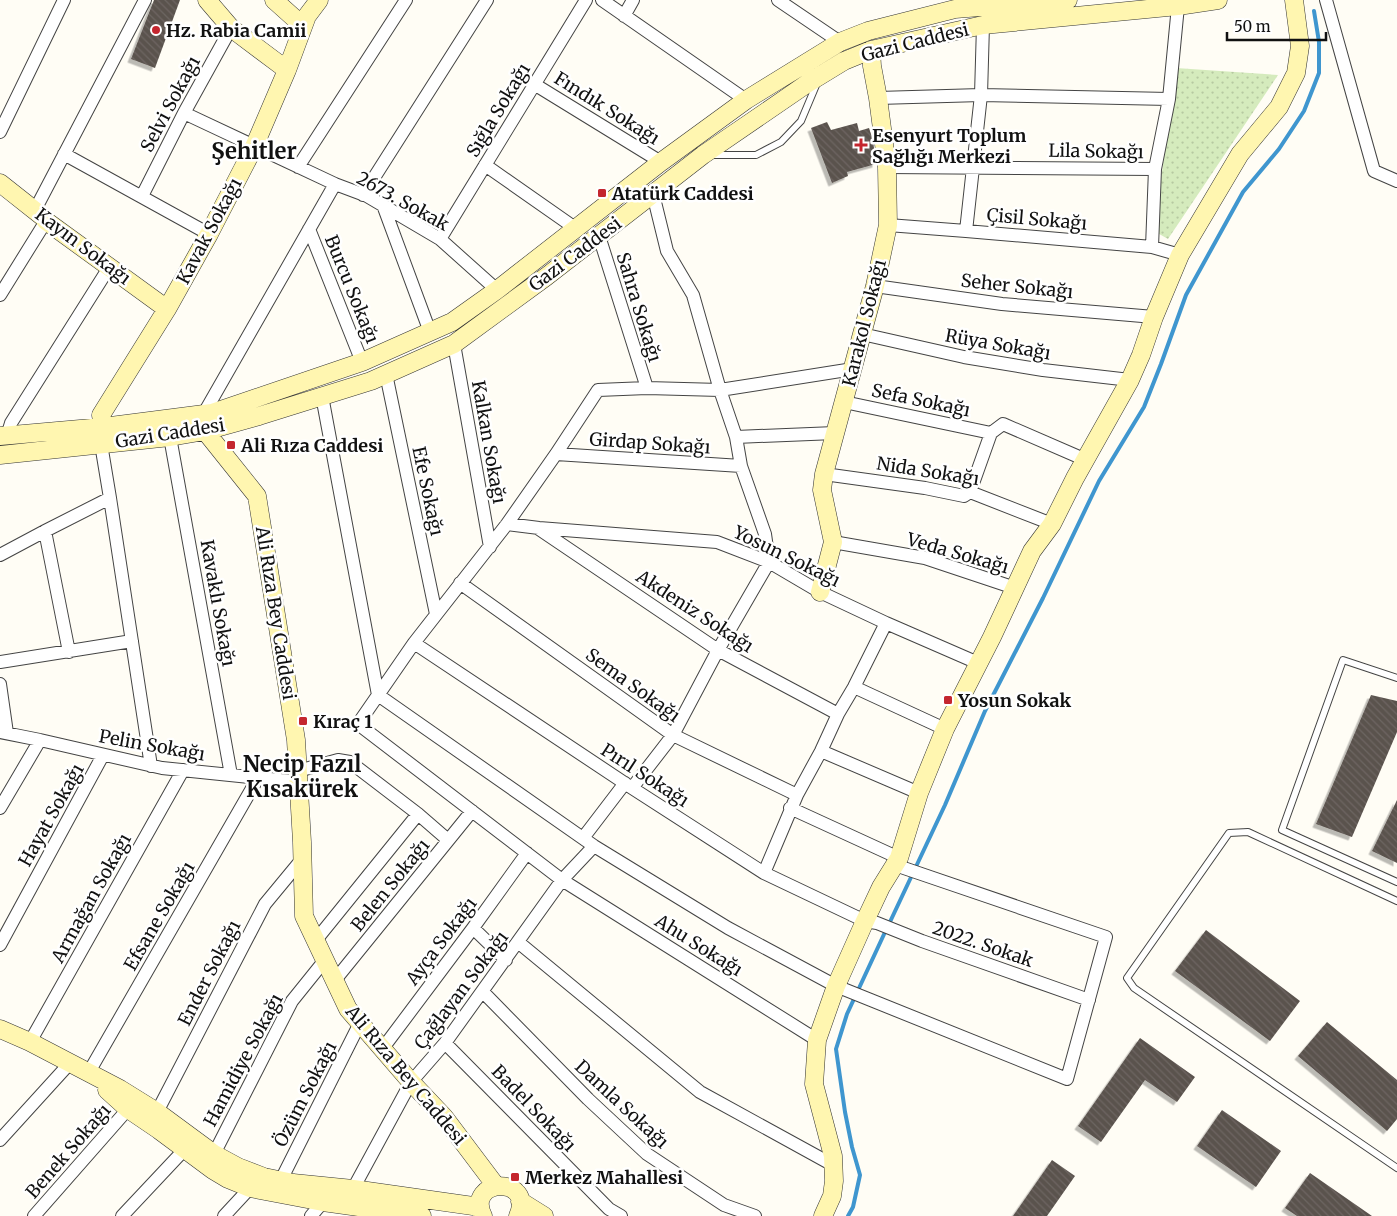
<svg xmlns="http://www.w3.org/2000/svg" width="1397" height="1216" font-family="Merriweather,serif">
<defs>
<pattern id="green-dots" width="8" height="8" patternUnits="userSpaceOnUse" patternTransform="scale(1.25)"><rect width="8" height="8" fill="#d5ebbd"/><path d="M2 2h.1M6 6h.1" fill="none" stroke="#b6c8a1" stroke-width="1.8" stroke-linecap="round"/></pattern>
<pattern id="building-back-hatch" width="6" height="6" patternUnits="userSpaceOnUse" patternTransform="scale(1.25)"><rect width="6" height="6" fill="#5a524d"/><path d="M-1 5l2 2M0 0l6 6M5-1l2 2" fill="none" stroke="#6d6662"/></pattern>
<filter id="shadow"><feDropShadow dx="-3.5" dy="3.5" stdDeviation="0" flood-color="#0004"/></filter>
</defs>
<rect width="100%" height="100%" fill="#fffdf5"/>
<path fill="url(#green-dots)" d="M1176,68L1278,75L1168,239L1154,231Z"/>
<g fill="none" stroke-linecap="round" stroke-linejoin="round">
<path stroke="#3f96cf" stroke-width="4" d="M889,924L945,805L985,711L1043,598L1099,481L1144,407L1161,364L1186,295L1243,192L1279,149L1304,111L1319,73V42L1314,11
M848,1216L853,1207L860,1175L852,1147L845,1112L836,1049L847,1014L886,930"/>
</g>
<path fill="url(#building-back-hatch)" filter="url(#shadow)" d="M154,0H180L155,68L131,59Z
M827,122L831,130L857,123L859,131L869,128L873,140L876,164L847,172L848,176L832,183L811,128Z
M1371,695L1397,701V732L1352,837L1316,824Z
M1397,800V863L1372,851Z
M1206,930L1300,1001L1270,1041L1175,971Z
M1327,1022L1397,1080V1119L1387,1131L1298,1056Z
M1140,1038L1195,1077L1177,1102L1145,1080L1101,1142L1078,1126Z
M1222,1110L1281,1151L1256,1187L1197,1146Z
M1052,1160L1075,1176L1047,1216H1013Z
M1310,1173L1372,1216H1297L1285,1208Z"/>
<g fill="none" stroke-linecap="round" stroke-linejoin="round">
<g stroke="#444" stroke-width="8">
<path id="lane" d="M712,155H756L781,142L801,121L817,83
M1397,678L1343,660L1282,830L1397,882
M1397,901L1248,832L1229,833L1127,978L1134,988L1397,1168"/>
</g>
<g stroke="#444" stroke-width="14">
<path id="street" d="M602,0L746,100
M778,0L840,42
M1326,0L1374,171L1397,181
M624,16L633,0
M534,84L661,162
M878,98L981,95L1169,99
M184,113L335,184L367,196L440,239L497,290
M0,132L64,0
M64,154L209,234
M485,165L575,228
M298,167L406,0
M887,167L1155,169
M363,195L487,0
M142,196L184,113L231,28
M383,205L430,332
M35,210L145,0
M888,225L966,231L1152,247L1180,255
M309,229L362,362
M966,231L981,95L983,25
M599,236L647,388
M440,239L586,0
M1152,247L1155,169L1169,99L1178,6
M875,286L1002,304L1154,317
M0,295L46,221
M862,334L964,357L1043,370L1130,380
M454,344L490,547
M386,374L436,614
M322,396L378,695L594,846L728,928L836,986L1067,1079L1106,937L895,865
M844,402L991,433
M203,415L335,184
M7,436L11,423L110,266
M170,437L231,775
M736,437L835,433
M556,454L741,466
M824,474L925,488L964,496L970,492L1052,524
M970,492L991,433L1003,424L1086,460
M110,498L151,766
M507,524L539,528L717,542L769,562L820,592L886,623L978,663
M539,529L718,650L838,714
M45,531L69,652
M833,542L925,558L1015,588
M0,555L45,531L110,498L101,444
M460,583L673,735L797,795
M414,643L632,788L764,873L865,921L877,923L922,941L1089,1000
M0,662L132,641
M0,684L7,733
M854,687L945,729
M0,732L40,740L162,768L299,782
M821,751L919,793
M298,771L338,760L350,762L418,814L448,840
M632,788L673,735L718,650L769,562L765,534L741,466L736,437L720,390L693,295L667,251L653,194
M0,808L40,740
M790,808L899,858
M583,838L625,783
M764,873L797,795L821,751L838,714L854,687L886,623
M473,928L506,960
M316,940L418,814
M518,942L700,1092L833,1165
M0,945L103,755
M335,980L472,811
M483,992L588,1099L647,1154L724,1205L755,1216
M817,1040L562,880L358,724L414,643L507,524L556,454L598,390L647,388L720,390L853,369
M30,1042L183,770
M445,1043L609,1209L621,1216
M383,1048L473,928L527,853
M89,1072L258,778
M157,1112L265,904L303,858
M0,1140L70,1063
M214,1154L292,1001L325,960
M281,1180L360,1023
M353,1189L411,1082L445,1043L562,880L594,846
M34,1216L128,1109
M122,1216L185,1149
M224,1216L250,1188
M311,1216L323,1202"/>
</g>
<g stroke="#333" stroke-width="19">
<path id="secondary" d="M207,0L231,28L287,70
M274,0L303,26
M0,183L43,217L46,221L167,309
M204,422L205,431L257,496L296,740L302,842L304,916L348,1009L411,1082L444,1117L496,1186
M103,427L101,415L167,309L209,234L254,147L287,70L307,16L319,0
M0,436L103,427L212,413L362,362L452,322L497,290L661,162L746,100L840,42L868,31L955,9L1068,0
M0,455L170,437L205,431L259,416L371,381L454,344L547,276L703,155L808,83L844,61L871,50L983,25L1178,6L1218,0
M820,592L833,542L822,490L824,474L875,286L888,225L887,167L878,98L872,66L871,50
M0,1029L30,1042L120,1089L157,1112L214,1154L238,1167L264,1177L293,1183L353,1189L480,1207
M107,1090L128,1109L159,1130L213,1170L228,1179L250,1188L323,1202L422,1216
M520,1201L544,1216
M483,1216C464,1178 536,1175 518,1216
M823,1216L832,1196L834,1181L833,1156L814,1084L817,1040L836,986L865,921L881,887L899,858L919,793L945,729L992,637L1032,551L1052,524L1075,478L1130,380L1141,355L1154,317L1180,255L1240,154L1279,107L1296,73L1300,46L1294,0"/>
</g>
<use href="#lane" stroke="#fff" stroke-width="6"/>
<use href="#street" stroke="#fff" stroke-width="12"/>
<use href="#secondary" stroke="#fff6b0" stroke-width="18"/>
</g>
<g fill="#c4262e" stroke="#fff" stroke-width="2">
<circle cx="156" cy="30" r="5"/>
<path d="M858.5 137.5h5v5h5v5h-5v5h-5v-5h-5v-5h5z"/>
<rect x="597" y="188" width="10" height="10" rx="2.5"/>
<rect x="226" y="440" width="10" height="10" rx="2.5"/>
<rect x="943" y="695" width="10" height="10" rx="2.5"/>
<rect x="298" y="716" width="10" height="10" rx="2.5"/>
<rect x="510" y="1172" width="10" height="10" rx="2.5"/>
</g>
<g text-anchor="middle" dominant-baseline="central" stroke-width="5" stroke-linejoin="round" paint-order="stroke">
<g font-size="18" font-weight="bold" fill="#111" stroke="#fff" text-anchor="start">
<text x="166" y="30">Hz. Rabia Camii</text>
<text x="872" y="135">Esenyurt Toplum<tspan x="872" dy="21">Sağlığı Merkezi</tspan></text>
<text x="612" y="193">Atatürk Caddesi</text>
<text x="241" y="445">Ali Rıza Caddesi</text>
<text x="958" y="700">Yosun Sokak</text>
<text x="313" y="721">Kıraç 1</text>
<text x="525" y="1177">Merkez Mahallesi</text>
</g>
<g font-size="18" fill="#111" stroke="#fff">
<text transform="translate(915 42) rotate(-14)">Gazi Caddesi</text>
<text transform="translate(170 104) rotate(-62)">Selvi Sokağı</text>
<text transform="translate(607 108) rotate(32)">Fındık Sokağı</text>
<text transform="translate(498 110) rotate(-59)">Sığla Sokağı</text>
<text transform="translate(1096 151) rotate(1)">Lila Sokağı</text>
<text transform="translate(403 201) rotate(29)">2673. Sokak</text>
<text transform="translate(1037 219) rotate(5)">Çisil Sokağı</text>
<text transform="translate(209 231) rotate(-62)">Kavak Sokağı</text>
<text transform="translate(83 246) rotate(37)">Kayın Sokağı</text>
<text transform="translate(575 254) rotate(-37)">Gazi Caddesi</text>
<text transform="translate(1017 286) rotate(6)">Seher Sokağı</text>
<text transform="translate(352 289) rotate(68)">Burcu Sokağı</text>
<text transform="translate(639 307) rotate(73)">Sahra Sokağı</text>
<text transform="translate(864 323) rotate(-76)">Karakol Sokağı</text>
<text transform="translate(998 344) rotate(10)">Rüya Sokağı</text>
<text transform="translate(921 400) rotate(12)">Sefa Sokağı</text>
<text transform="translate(170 433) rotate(-9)">Gazi Caddesi</text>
<text transform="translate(489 442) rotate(80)">Kalkan Sokağı</text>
<text transform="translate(650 443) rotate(4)">Girdap Sokağı</text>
<text transform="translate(928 471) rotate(9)">Nida Sokağı</text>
<text transform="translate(428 491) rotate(78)">Efe Sokağı</text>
<text transform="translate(958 553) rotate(16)">Veda Sokağı</text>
<text transform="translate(787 556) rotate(26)">Yosun Sokağı</text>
<text transform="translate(218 603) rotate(80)">Kavaklı Sokağı</text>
<text transform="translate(695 611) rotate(33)">Akdeniz Sokağı</text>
<text transform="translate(276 613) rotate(81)">Ali Rıza Bey Caddesi</text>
<text transform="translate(633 685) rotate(36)">Sema Sokağı</text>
<text transform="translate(152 745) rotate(10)">Pelin Sokağı</text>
<text transform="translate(645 775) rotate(33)">Pırıl Sokağı</text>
<text transform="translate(51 815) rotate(-61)">Hayat Sokağı</text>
<text transform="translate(390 885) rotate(-51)">Belen Sokağı</text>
<text transform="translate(91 898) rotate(-61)">Armağan Sokağı</text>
<text transform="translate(159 916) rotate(-60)">Efsane Sokağı</text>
<text transform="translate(441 941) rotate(-53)">Ayça Sokağı</text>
<text transform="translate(983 944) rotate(19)">2022. Sokak</text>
<text transform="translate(699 945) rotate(32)">Ahu Sokağı</text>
<text transform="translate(209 973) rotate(-63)">Ender Sokağı</text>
<text transform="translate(461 990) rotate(-53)">Çağlayan Sokağı</text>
<text transform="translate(243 1060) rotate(-62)">Hamidiye Sokağı</text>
<text transform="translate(406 1075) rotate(50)">Ali Rıza Bey Caddesi</text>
<text transform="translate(305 1094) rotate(-63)">Özüm Sokağı</text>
<text transform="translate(622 1104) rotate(43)">Damla Sokağı</text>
<text transform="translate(534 1108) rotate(46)">Badel Sokağı</text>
<text transform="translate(68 1151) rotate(-49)">Benek Sokağı</text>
</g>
<g font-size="22" font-weight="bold" fill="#111" stroke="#fff">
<text x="254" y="151">Şehitler</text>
<text x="302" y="764">Necip Fazıl<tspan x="302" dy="25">Kısakürek</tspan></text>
</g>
</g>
<path d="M1227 32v8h99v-8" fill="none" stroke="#111111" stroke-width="2.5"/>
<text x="1234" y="32" font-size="15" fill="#111111" stroke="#ffffff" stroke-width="4" paint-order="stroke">50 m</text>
</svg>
